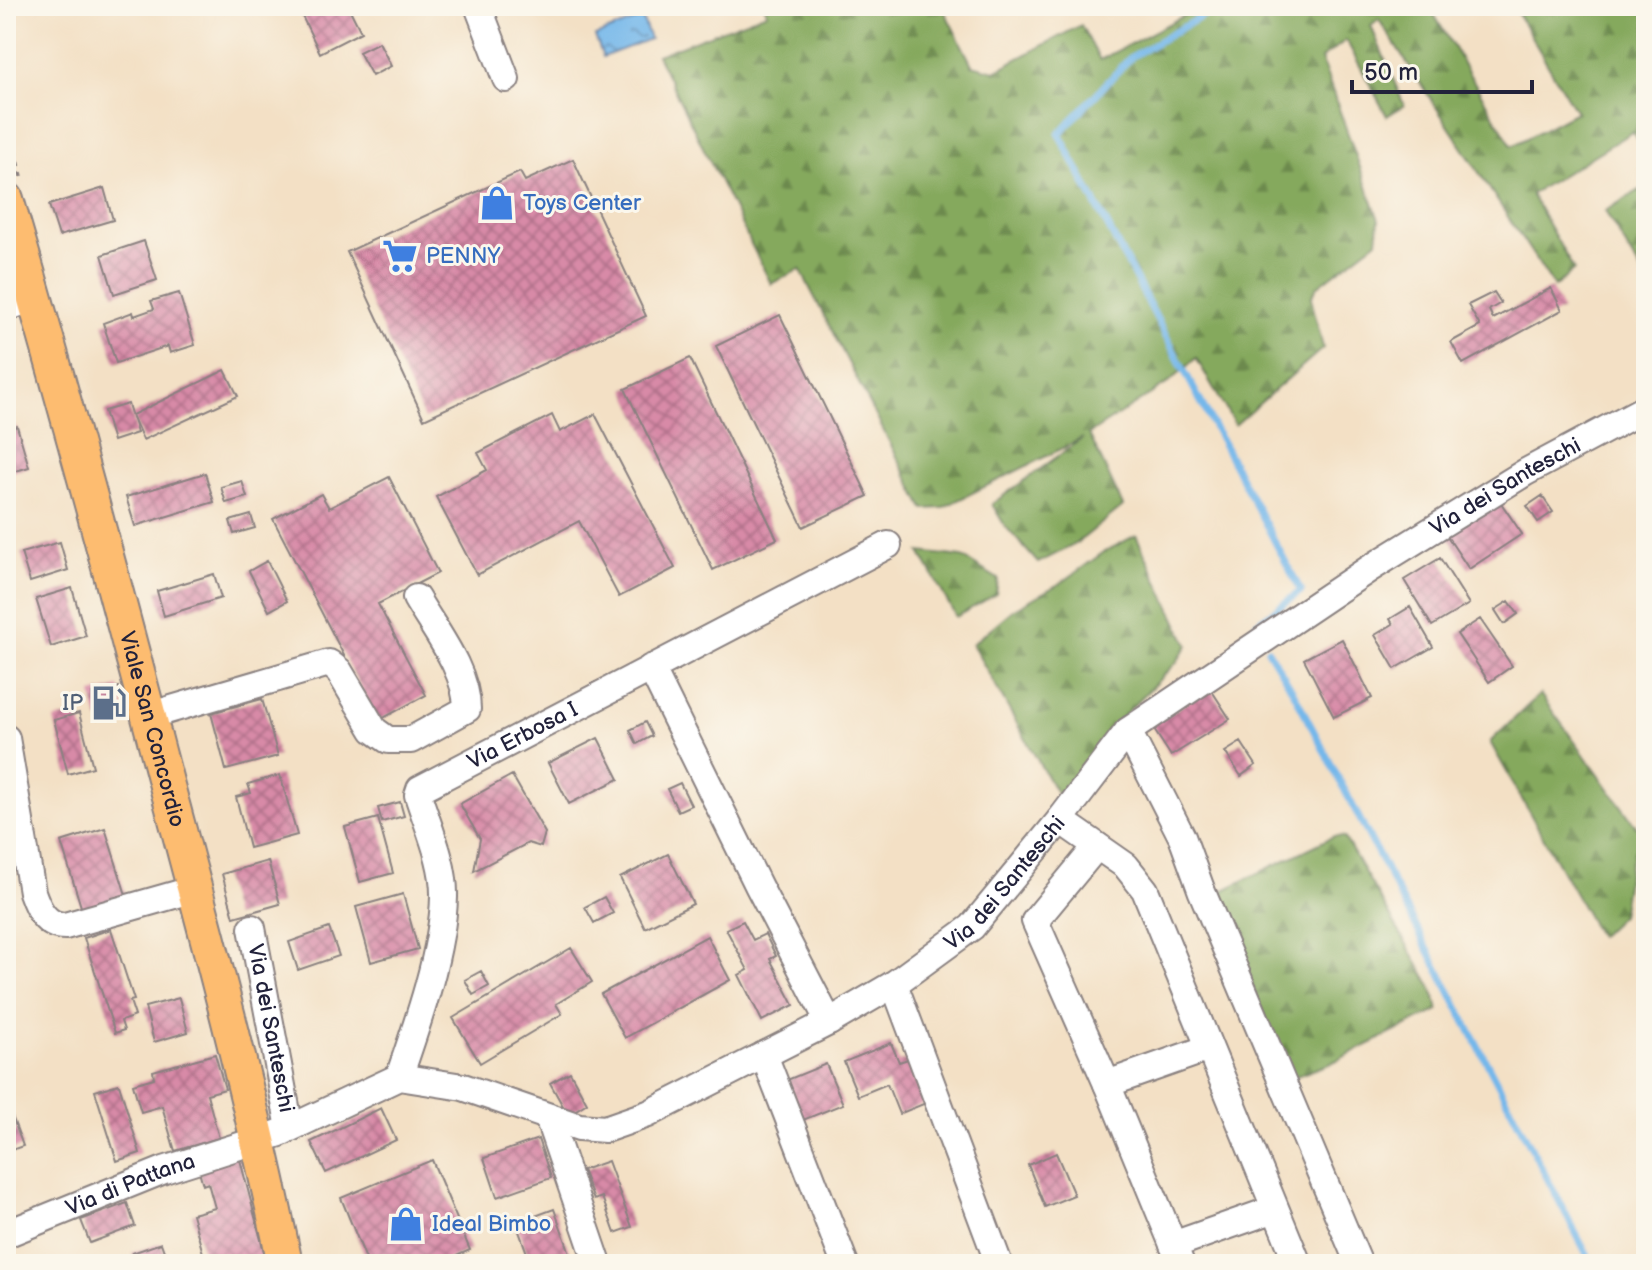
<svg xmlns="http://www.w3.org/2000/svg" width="1652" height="1270" font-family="'Balsamiq Sans',sans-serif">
<defs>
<pattern id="forest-firs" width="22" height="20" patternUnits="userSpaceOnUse" patternTransform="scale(2)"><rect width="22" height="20" fill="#85a95d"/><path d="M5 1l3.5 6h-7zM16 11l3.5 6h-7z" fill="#6c894e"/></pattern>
<pattern id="water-ripples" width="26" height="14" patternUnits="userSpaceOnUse" patternTransform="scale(2)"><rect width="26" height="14" fill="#75b7ea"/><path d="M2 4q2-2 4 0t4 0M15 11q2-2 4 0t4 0" fill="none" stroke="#6094bf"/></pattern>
<pattern id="building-cross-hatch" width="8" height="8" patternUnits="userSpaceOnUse" patternTransform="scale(2)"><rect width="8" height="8" fill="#d88aa7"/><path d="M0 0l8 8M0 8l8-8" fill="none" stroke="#af7089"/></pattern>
</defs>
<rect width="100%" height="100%" fill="#fbf7ec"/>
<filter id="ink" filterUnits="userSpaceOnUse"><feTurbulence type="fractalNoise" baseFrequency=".0125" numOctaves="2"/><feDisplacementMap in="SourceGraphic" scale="16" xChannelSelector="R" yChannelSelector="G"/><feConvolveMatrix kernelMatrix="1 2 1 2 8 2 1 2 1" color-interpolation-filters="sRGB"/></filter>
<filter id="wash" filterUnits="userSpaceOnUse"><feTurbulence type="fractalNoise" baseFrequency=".006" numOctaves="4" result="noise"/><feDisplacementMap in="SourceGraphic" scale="32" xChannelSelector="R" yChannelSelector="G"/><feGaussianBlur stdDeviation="1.8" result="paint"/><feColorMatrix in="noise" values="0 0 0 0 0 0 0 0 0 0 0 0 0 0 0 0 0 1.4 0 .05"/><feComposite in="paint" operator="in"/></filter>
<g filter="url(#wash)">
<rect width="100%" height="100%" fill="#f3e0c5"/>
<path fill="url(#forest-firs)" stroke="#54664c" stroke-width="2" d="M764,6H942L972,65L995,71L1081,25L1100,60L1189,13L1219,6H1429L1512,146L1576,112L1513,6H1646V149L1632,132L1531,194L1574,270L1554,287L1379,20L1371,26L1404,105L1387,116L1346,40L1321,59L1379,220L1377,241L1317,287L1311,298L1323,348L1235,425L1196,358L1168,383L1089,434L1123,506L1076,544L1038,563L1005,526L992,504L1083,438L942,508L924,509L800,269L771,284L657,55L767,13Z
M1640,190L1646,201V280L1605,211Z
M1136,535L1188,645L1176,663L1117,722L1082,775L1059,798L972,644L1014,609L1064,581L1104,552Z
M920,552L962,557L998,579L996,594L956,617Z
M1540,694L1641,833L1629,867L1621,916L1599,937L1490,742Z
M1334,836L1344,837L1431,986L1439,1010L1329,1064L1291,1078L1214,895Z"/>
<path fill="url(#water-ripples)" stroke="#4c6c92" stroke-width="2" d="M642,18L650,39L603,57L595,36Z"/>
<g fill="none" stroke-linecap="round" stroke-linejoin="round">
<path stroke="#75b7ea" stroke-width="7" d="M1198,6L1204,15L1131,57L1059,134L1301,591L1257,623
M1268,650L1294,693L1592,1264"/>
</g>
<g id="blocks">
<path fill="url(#building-cross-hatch)" d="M297,6H348L361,32L320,53Z
M379,42L391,66L372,76L359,52Z
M573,159L646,316L424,419L347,252L520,172L525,181Z
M104,188L113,220L59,236L49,205Z
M144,241L157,280L114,294L102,255Z
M1551,288L1562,310L1463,364L1451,342L1480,326L1468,305L1494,292L1501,303L1489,310L1493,319Z
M179,293L195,345L170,353L168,346L116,363L103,323L133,312L134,316L154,309L151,301Z
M780,315L868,496L803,527L716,346Z
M690,358L777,539L713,570L625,389Z
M225,370L238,396L143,440L132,415Z
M128,404L137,433L113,441L104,411Z
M595,414L675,568L619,597L579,521L477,575L436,497L487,470L478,453L552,415L560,432Z
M17,426L29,467L6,474V430Z
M205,473L214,502L135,526L126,497Z
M389,477L438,573L378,604L426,695L378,721L273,519L321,494L329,508Z
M242,481L247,497L226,503L221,487Z
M1542,496L1553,512L1538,522L1527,506Z
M1497,497L1522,534L1469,569L1445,533Z
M251,515L255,528L234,534L230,521Z
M60,542L68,570L30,582L21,553Z
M1440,558L1469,604L1432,626L1404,580Z
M267,561L287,601L269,611L249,571Z
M214,574L221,598L164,616L157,591Z
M72,588L86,636L51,647L36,599Z
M1509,601L1518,614L1504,624L1495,610Z
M1410,607L1433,647L1395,669L1375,635L1393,624L1390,619Z
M1480,619L1512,666L1489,682L1457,634Z
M1342,639L1372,698L1334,717L1304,659Z
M119,687L125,713L98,720L92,694Z
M1210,688L1230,719L1171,756L1151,725Z
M262,699L278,756L226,770L211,713Z
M79,713L93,767L68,774L54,720Z
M645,722L652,736L637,744L630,730Z
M598,738L619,779L569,804L548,763Z
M1241,742L1256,765L1241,776L1225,752Z
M280,775L297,835L249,848L236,797L251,793L248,784Z
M512,775L545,833L541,847L528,843L474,871L480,839L460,804Z
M680,783L691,805L678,811L667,789Z
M400,802L404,816L382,822L378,808Z
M378,818L393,873L360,882L345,827Z
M105,828L126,895L82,910L61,842Z
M668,854L693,904L645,928L620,878Z
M268,861L280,904L234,917L222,874Z
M403,894L418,949L371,962L356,907Z
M604,897L613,913L594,923L585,907Z
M743,921L753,940L765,934L776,956L770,959L794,1005L762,1021L739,975L748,970L726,929Z
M329,928L339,956L298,970L289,942Z
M111,929L134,1000L130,1001L135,1016L121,1021L124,1030L115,1033L84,938Z
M707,936L730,980L625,1038L601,994Z
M571,948L592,982L556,1004L562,1014L480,1063L453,1018Z
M481,971L489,986L473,995L465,980Z
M179,998L188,1032L154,1042L145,1007Z
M891,1043L899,1062L908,1059L926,1103L899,1114L887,1084L858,1096L844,1062Z
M215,1054L225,1089L207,1094L219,1138L175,1151L162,1106L141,1112L133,1084L154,1078L153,1071Z
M826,1064L843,1104L803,1120L787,1080Z
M570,1072L587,1103L568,1115L550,1083Z
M119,1084L140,1153L117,1161L95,1091Z
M6,1100L23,1146L6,1152Z
M381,1108L396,1140L326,1173L311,1142Z
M538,1139L551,1178L497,1197L484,1158Z
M238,1152L267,1263L206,1264L192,1214L215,1208L208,1183L203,1185L197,1163Z
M1056,1153L1074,1195L1045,1207L1028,1165Z
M432,1160L470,1250L438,1264H368L341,1198Z
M608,1161L632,1227L615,1233L602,1197L594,1200L582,1170Z
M127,1203L135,1226L90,1243L81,1220Z
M554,1209L574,1264H531L516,1223Z
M161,1243L166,1257L147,1264H136L132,1253Z"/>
</g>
</g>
<g filter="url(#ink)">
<use href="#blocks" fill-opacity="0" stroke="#8a8180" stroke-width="2"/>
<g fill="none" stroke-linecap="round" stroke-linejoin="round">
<g stroke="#8a8180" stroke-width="30">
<g id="minor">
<path d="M478,6L506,79"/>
<path d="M6,308L35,297"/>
<path d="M651,668L759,887L829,1022"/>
<path d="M148,714L165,711L329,663L339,671L374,730L388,740H411L467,709C467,670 435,631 416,598"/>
<path d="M1128,731L1182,837L1202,892L1359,1264"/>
<path d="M6,738L32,892C38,909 45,926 65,926L195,889"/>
<path d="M1060,820L1126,866L1145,890L1298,1264"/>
<path d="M1097,846L1035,921L1107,1084L1181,1264"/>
<path id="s1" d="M252,928L290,1128"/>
<path d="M894,984L999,1264"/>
<path d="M764,1055L845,1264"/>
<path id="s2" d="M399,1077C417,1025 443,951 444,897C445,863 428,827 418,795L420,789L888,545"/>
<path d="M1107,1084L1209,1048"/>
<path d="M548,1117L598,1264"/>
<path id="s3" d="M6,1234L164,1170L280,1133L399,1077L463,1087L579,1127L605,1129L648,1114L764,1055L829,1022L894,984L972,927L1060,820L1128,731L1369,569L1526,472L1646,408"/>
<path d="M1173,1245L1275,1209"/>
</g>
</g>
<g stroke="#8a8180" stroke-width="38">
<g id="major">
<path id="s4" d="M6,199C63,393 115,587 166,782C209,942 252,1102 285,1264"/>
</g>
</g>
<path stroke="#8a8180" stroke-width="4" stroke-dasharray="6 6" stroke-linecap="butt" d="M6,114L22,177"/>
<use href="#minor" stroke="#fff" stroke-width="26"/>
<use href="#major" stroke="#fdbc70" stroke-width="34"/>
</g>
</g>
<defs>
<g id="shop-bare" transform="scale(2.76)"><path d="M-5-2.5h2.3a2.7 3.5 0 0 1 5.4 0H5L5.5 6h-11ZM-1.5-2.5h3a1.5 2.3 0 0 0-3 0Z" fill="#3f7fe0" stroke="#fbf7ec" stroke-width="2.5" paint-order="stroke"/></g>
<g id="supermarket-bare" transform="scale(2.76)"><path d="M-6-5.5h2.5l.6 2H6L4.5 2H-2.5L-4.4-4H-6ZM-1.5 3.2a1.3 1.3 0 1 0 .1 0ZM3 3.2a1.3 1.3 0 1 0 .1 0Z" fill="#3f7fe0" stroke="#fbf7ec" stroke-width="2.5" paint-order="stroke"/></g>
<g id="fuel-bare" transform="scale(2.76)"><path d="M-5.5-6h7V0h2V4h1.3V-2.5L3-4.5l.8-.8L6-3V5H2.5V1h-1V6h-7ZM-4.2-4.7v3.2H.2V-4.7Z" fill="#5c6f8a" stroke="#fbf7ec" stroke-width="2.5" paint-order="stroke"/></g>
</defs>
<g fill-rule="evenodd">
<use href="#shop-bare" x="497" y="203"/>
<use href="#supermarket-bare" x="400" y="256"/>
<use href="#fuel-bare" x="109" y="703"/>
<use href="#shop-bare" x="406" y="1224"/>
</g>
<g text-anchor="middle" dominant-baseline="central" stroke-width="6" stroke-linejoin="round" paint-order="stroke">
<g font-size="22" fill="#366cbe" stroke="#fbf7ec" text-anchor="start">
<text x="523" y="203">Toys Center</text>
<text x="426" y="256">PENNY</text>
<text x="432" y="1224">Ideal Bimbo</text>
</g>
<g font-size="22" fill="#22223b" stroke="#fbf7ec">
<text stroke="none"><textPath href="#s3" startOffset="1758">Via dei Santeschi</textPath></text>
<text stroke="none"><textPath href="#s4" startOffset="550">Viale San Concordio</textPath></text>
<text stroke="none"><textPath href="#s2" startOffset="414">Via Erbosa I</textPath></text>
<text stroke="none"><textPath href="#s3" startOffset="1112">Via dei Santeschi</textPath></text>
<text stroke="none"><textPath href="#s1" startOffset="102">Via dei Santeschi</textPath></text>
<text stroke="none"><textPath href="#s3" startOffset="134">Via di Pattana</textPath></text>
</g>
<g font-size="22" fill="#4e5e75" stroke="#fbf7ec" text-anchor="end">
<text x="83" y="703">IP</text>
</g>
</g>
<rect width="1652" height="1270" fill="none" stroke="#fbf7ec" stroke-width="32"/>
<path d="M1352 80v12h180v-12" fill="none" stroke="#22223b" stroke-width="4"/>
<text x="1364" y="80" font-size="24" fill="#22223b" stroke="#fbf7ec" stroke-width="6" paint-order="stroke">50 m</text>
</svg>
